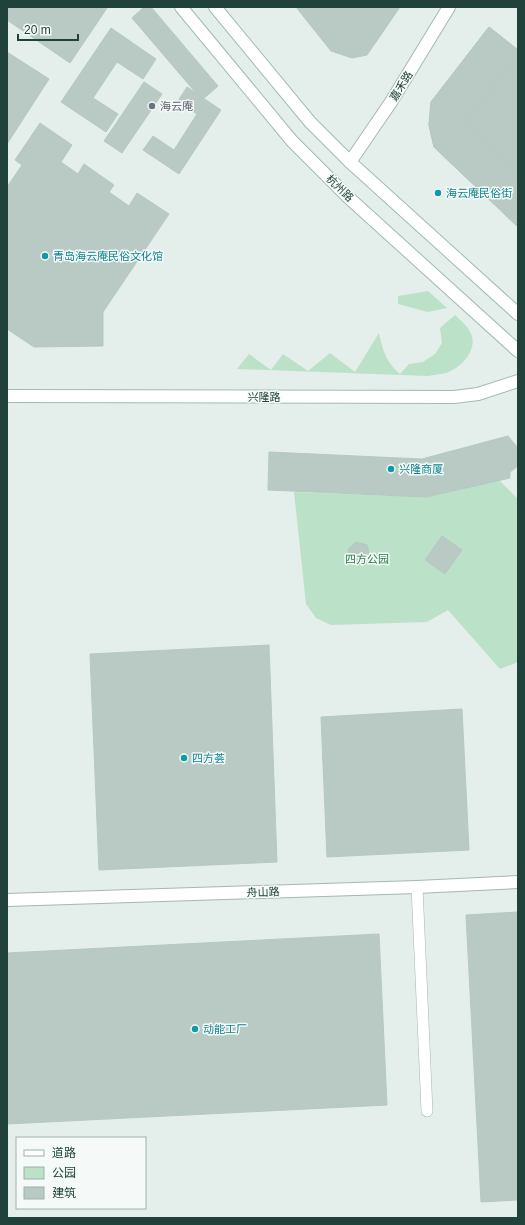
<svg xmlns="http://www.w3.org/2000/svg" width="525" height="1225" font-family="Arial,'Noto Sans SC',sans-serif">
<rect width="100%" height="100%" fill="#e4eeea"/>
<path fill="#bbe1c8" d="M428,291L447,308L428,312L398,304V296Z
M455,315C461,321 468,326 471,334C478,350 461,368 446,373C441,374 434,375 428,376L237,369L249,354L271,370L283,354L308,371L330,353L355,372L379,333C383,351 386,362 400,374L409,364L423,362L435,354L442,343L440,328Z
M499,480L518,499V662L500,669L448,610L427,622L331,625L316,618L306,604L294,492L426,497Z"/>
<path fill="#b9c9c4" stroke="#b5c9c2" d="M7,7H106L107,8L70,63L7,20Z
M144,7H151L218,86L202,100L132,18Z
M296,7H400L367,55L352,58L331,51Z
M489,27L518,50V227L434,147L429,125L431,102Z
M489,27L518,50V53L466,123L518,174V227L434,147L429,125L431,102Z
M111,28L156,59L143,79L117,62L93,98L118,114L106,132L61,102Z
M7,52L49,79L7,144Z
M144,82L162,94L122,153L104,141Z
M187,87L221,110L179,174L143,150L153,136L174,150L197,114L178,101Z
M40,123L72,145L61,162L78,174L84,164L114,185L109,192L129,206L137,193L169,214L103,312V346L34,347L7,329V187L22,165L15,160Z
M508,436L518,448V466L510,472V478L426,497L268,490L269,452L422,459Z
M442,536L462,550L445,574L425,560Z
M356,542L367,545L370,557L361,565L350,561L348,549Z
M269,645L277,862L99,870L90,654Z
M462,709L469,850L327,857L321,717Z
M518,912V1200L481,1202L466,915Z
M379,934L387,1105L7,1124V953Z"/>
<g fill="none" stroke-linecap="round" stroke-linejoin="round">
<g stroke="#a6b7b2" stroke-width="12">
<path id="lane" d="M417,887L427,1111"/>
</g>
<g stroke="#a6b7b2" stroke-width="14">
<path id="street" d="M350,162L391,102L449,7
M7,900L417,887L518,882"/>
</g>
<g stroke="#a1bbb3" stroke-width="14">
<path id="secondary" d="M181,7L292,141L349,198L518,351
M215,7L310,122L350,162L518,314
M7,396L454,397L478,394L518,381"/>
</g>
<use href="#lane" stroke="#fff" stroke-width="11"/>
<use href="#street" stroke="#fff" stroke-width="12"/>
<use href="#secondary" stroke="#fff" stroke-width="12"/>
</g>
<circle fill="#6b7280" stroke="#f5faf8" stroke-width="1.5" cx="152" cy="106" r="4"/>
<g fill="#0f9aa8" stroke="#f5faf8" stroke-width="1.5">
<circle cx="438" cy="193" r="4"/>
<circle cx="45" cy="256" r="4"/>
<circle cx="391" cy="469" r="4"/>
<circle cx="184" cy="758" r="4"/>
<circle cx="195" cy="1029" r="4"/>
</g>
<g text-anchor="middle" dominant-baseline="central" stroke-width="3" stroke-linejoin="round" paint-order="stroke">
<g font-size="11" fill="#21423b" stroke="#f5faf8">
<text transform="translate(401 86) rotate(-58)">嘉禾路</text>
<text transform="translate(340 188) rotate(44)">杭州路</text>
<text x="264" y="397">兴隆路</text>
<text transform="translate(263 892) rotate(-2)">舟山路</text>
</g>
<g font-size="11" fill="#5b616d" stroke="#f5faf8" text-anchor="start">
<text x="160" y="106">海云庵</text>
</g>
<g font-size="11" fill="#0d838f" stroke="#f5faf8" text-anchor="start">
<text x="446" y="193">海云庵民俗街</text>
<text x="53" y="256">青岛海云庵民俗文化馆</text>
<text x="399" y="469">兴隆商厦</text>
<text x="192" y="758">四方荟</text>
<text x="203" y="1029">动能工厂</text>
</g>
<g font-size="11" fill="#287c4e" stroke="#f5faf8">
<text x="367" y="559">四方公园</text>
</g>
</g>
<rect width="525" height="1225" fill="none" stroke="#21423b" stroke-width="16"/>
<rect x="16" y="1137" width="130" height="72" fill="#f5faf8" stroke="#a0b0ac"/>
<rect x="24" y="1150" width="20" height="6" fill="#ffffff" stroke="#a0b0ac"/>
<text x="52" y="1157" font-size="12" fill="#21423b">道路</text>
<rect x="24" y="1167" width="20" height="12" fill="#bbe1c8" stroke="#a0b0ac"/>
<text x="52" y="1177" font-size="12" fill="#21423b">公园</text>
<rect x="24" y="1187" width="20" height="12" fill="#b9c9c4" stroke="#a0b0ac"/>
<text x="52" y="1197" font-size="12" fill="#21423b">建筑</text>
<path d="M18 34v6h60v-6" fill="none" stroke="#21423b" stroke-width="2"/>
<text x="24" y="34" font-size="12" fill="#21423b" stroke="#f5faf8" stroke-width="3" paint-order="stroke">20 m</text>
</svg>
